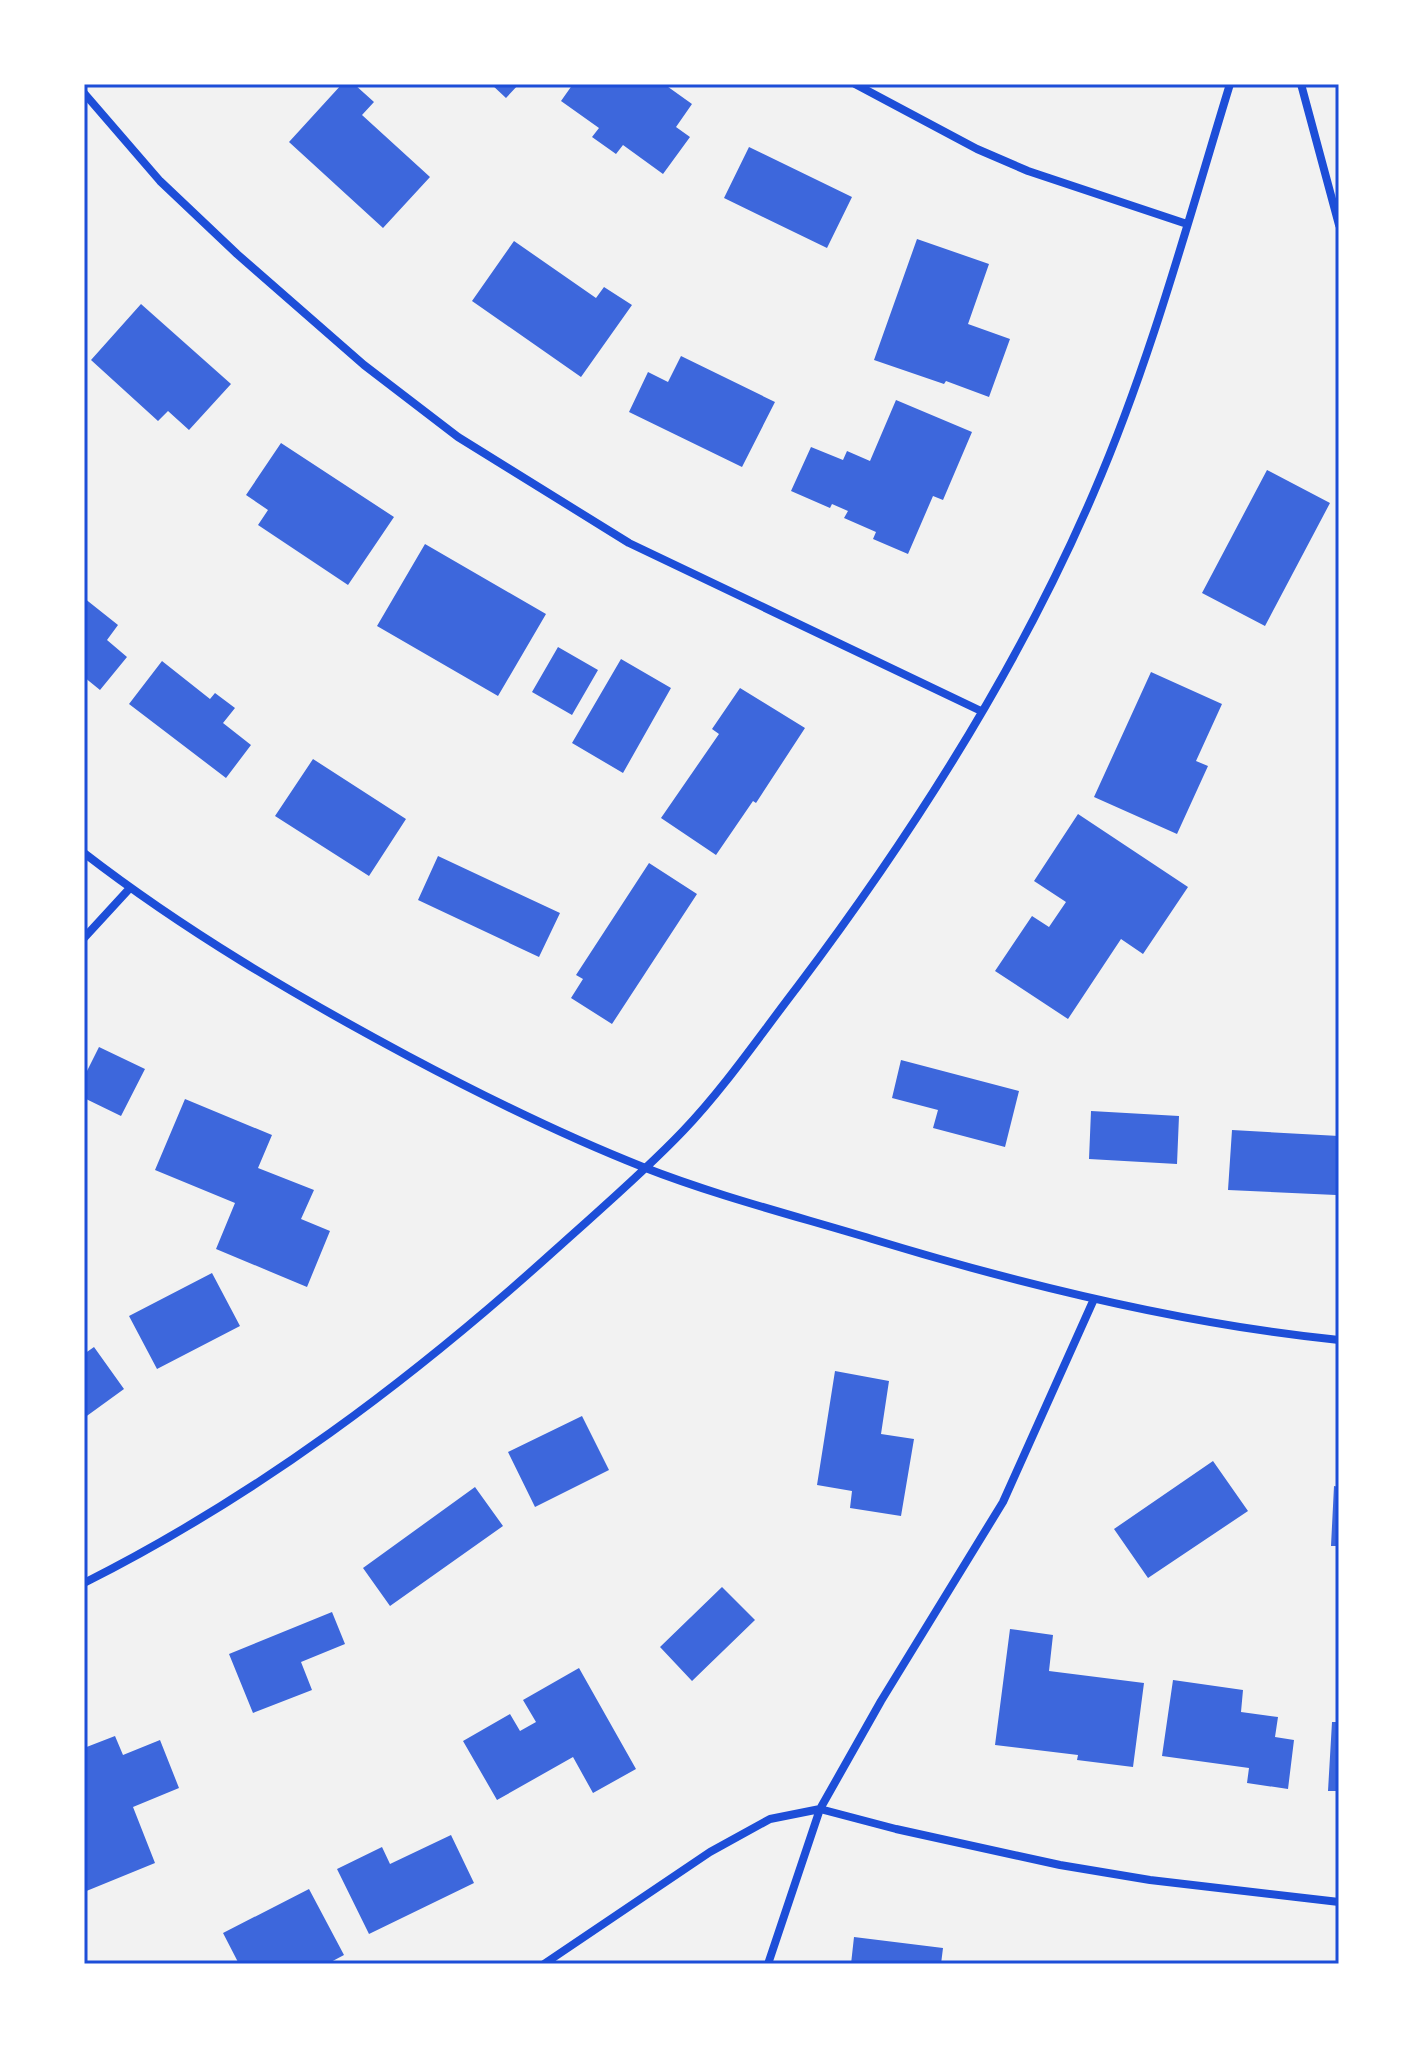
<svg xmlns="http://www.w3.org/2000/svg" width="1423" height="2048" font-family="'Nunito Sans',sans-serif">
<rect width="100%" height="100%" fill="#f2f2f2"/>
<path fill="#3d67dc" d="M342,84H354L374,102L362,115L430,177L383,228L289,142Z
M491,84H519L506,98Z
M573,84H664L692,104L676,127L690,137L663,174L623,145L616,154L592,137L599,128L561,101Z
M749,147L852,197L827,248L724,198Z
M917,239L989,264L968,324L1010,339L989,397L946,381L944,384L874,360Z
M514,241L596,298L604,287L632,305L581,377L472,301Z
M141,304L231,384L189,430L168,411L158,421L91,360Z
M681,356L775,402L742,467L629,412L648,372L668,382Z
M896,400L972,432L943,500L933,496L908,554L873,539L876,532L844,518L848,511L832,504L830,508L791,491L811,447L843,460L847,451L870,461Z
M281,443L394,517L348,585L258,525L268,510L246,495Z
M1267,470L1330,503L1265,626L1202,593Z
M425,544L546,614L498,696L377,626Z
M84,598L118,625L107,640L127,657L100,690L84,677Z
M558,647L598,670L572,715L532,692Z
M621,659L671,688L623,773L572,743Z
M162,661L210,699L215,693L235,708L223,723L251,745L226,778L129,704Z
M1151,672L1222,704L1196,761L1208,766L1177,834L1094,797Z
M740,688L805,728L756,803L753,801L716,855L661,818L719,734L712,729Z
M313,759L406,819L369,876L275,816Z
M1078,814L1188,887L1143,954L1121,939L1068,1019L995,971L1032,916L1049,927L1066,902L1034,881Z
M438,856L560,913L539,957L418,900Z
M649,863L697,894L612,1024L571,998L583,979L576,975Z
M99,1047L145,1069L121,1116L84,1098V1077Z
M901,1060L1019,1091L1005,1147L933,1128L938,1110L892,1098Z
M185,1099L272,1135L258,1168L314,1190L301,1219L330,1231L307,1287L216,1249L235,1203L155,1170Z
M1091,1111L1179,1116L1177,1164L1089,1159Z
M1232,1130L1339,1136L1336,1195L1228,1190Z
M212,1273L240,1326L157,1369L129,1316Z
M94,1347L124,1389L84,1418V1354Z
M835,1371L889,1381L881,1434L914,1439L901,1516L850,1508L852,1491L817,1485Z
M582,1416L609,1470L535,1507L508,1452Z
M1213,1461L1248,1511L1148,1578L1114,1529Z
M1334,1486L1339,1487V1546H1331Z
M475,1487L503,1526L390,1606L363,1568Z
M722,1587L755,1620L692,1681L660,1647Z
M332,1612L345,1644L301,1662L312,1690L253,1713L229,1654Z
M1010,1629L1053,1635L1049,1671L1144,1683L1133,1767L1077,1760L1078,1755L995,1745Z
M579,1668L636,1769L593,1793L573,1757L497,1800L463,1741L510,1714L520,1731L536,1722L523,1700Z
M1173,1680L1243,1690L1241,1712L1278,1717L1275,1737L1294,1740L1288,1789L1247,1783L1249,1768L1162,1756Z
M1332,1722H1339V1791H1328Z
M115,1736L123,1755L160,1740L179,1788L133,1807L155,1863L84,1892V1748Z
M451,1835L474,1883L369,1934L337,1869L382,1847L390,1864Z
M309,1889L344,1955L327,1964H239L223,1933Z
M854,1937L943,1948L941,1964H851Z"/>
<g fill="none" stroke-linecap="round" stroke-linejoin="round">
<path stroke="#1d4ed8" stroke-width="8" d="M855,84L977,149L1028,171L1187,224
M1301,84L1339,225
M84,93L160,181L237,254L364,365L458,437L629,543L981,711
M84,853C185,931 296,996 408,1056C485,1097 562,1135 643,1167C717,1196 796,1216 872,1239C1023,1285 1181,1324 1339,1340
M84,938L130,888
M84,1583C257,1496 411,1380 554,1251C597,1212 642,1174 683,1131C725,1087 761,1034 798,986C911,836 1020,665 1094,492C1151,360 1188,221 1230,84
M544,1964L710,1852L770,1819L820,1809L896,1829L1060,1865L1150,1880L1339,1902
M768,1964L820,1809L881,1701L1003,1502L1094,1299"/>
</g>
<rect width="1423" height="2048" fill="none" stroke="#ffffff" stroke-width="172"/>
<rect x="86" y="86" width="1251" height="1876" fill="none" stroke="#1d4ed8" stroke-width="3"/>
</svg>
